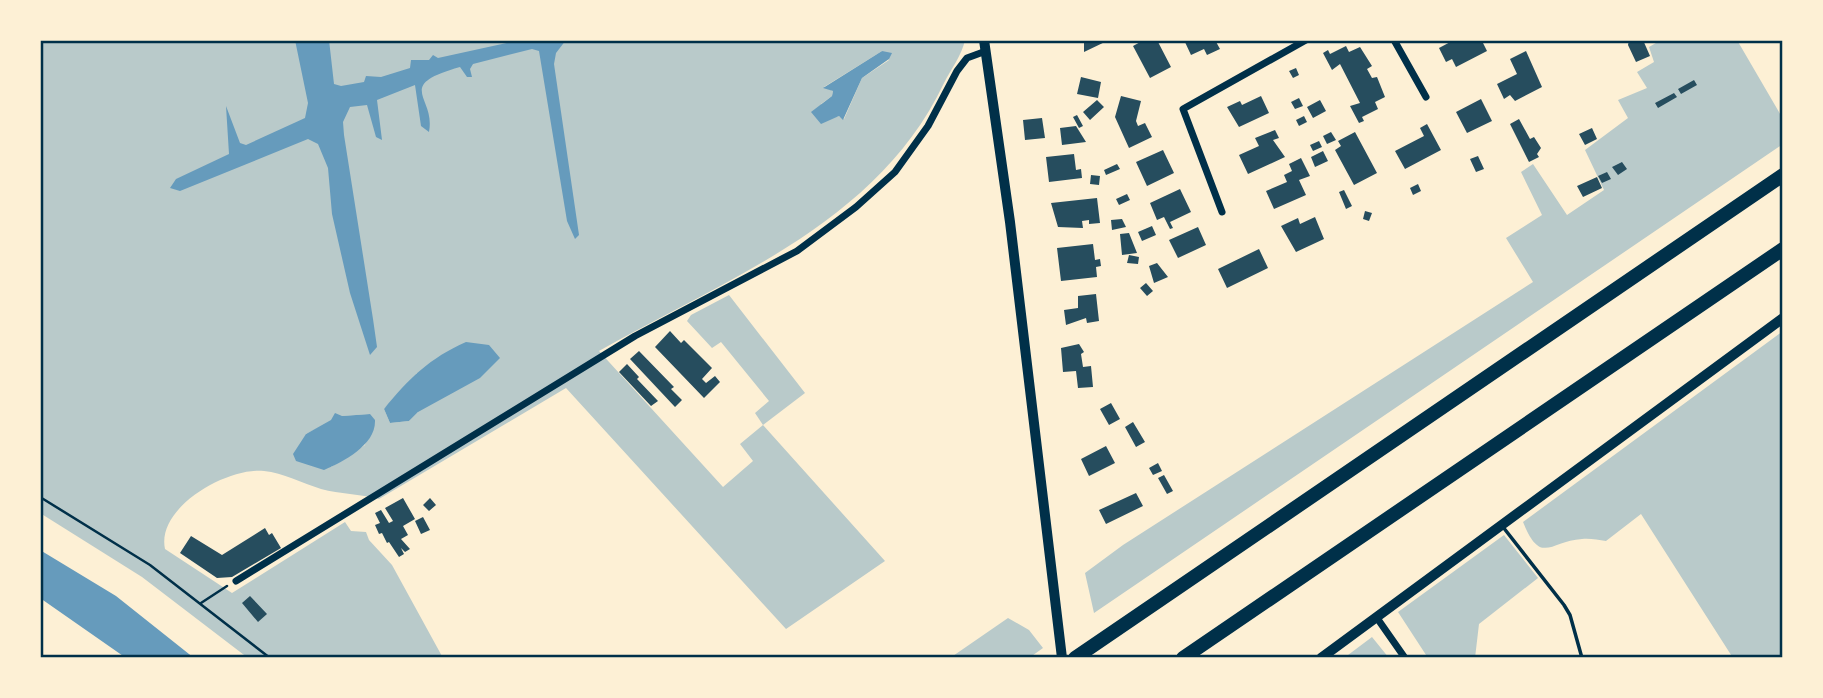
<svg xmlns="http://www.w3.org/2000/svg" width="1823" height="698" font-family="'Work Sans',sans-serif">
<rect width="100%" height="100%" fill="#fdf0d5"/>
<path fill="#b9caca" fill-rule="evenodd" d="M40,40H965C962,55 951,69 944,83C878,223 726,279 599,351L723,487L753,461L740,444L763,425L755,413L769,401L721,342L712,348L687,321L691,315L729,295L805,393L763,425L885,561L786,629L566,388L379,499C360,494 340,494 321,489C302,483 283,473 264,471C228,467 156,507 165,549L232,593L345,522L351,531L366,532L369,540L392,565L443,658H248L142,577L40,513ZM882,51L889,60L862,78L844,119L839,116L832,118L821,104L832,96L833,91L824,87ZM417,373L418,412L409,421L390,423L384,409ZM370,414L365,445L331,467L306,434L342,416Z
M1661,40H1737L1783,119V144L1094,613L1085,573L1123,545L1533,282L1506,238L1542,215L1521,172L1533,164L1567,215L1604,190L1585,150L1628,118L1618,100L1647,88L1637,72L1654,62L1649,47Z
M1783,331V658H1733L1641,514L1606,541C1598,540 1590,538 1582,539C1550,541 1541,566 1523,522Z
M1504,535L1538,578L1479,624L1475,658H1428L1398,612Z
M1008,618L1029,630L1043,648L1029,658H950Z
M1372,637L1389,658H1344Z"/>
<path fill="#669bbc" d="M295,40H329L334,84L341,86L364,82L366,76L381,77L410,68L411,60H429L433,55L438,58L520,40H566L556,53L554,64L579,235L575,239L567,221L539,51L532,49L473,64L470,69L472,77H467L460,67C393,86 436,96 429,132L421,126L415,85L377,100L382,140L376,137L367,105L350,107L343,122L344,135L373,319L377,347L370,355L350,293L332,214L328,168L318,144L308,139L180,191L170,188L176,179L229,154L226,106L240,143L246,145L305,118L308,103Z
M882,51L892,53L889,59L862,78L843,120L839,116L821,124L811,112L832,96L833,91L823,88Z
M466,342L489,345L500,358L480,378L418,412L409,421L390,423L384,409C409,378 430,358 466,342Z
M335,413L342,416L370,414L375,420C376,445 344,461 324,470L296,461L293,454L306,434L331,420Z
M40,550L116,596L194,658H126L40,598Z"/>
<path fill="#264d5e" d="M1084,40H1109L1084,52Z
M1144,40H1157L1171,67L1150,78L1133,46Z
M1184,40H1215L1220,49L1207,55L1204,49L1191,55Z
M1454,40H1489L1483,43L1487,51L1456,67L1452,59L1446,62L1439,48Z
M1629,40H1643L1650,56L1636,62L1628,45Z
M1346,46L1349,52L1360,47L1372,66L1367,69L1372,78L1377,77L1385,97L1375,102L1378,109L1362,117L1364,121L1359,123L1350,106L1360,103L1340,64L1332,70L1323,53L1328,50L1330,54Z
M1526,51L1542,87L1515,101L1510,95L1504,99L1497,84L1517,74L1510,59Z
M1296,68L1299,75L1293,78L1289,71Z
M1081,77L1101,82L1098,98L1077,94Z
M1694,80L1697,85L1681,94L1678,89Z
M1674,93L1677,97L1658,108L1655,103Z
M1121,96L1141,101L1136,121L1138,126L1145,123L1152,137L1129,148L1115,117Z
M1261,96L1269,113L1239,127L1227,107L1240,101L1242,105Z
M1299,98L1303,106L1295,109L1291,102Z
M1481,99L1492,121L1467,133L1456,112Z
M1097,100L1104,107L1090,120L1083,112Z
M1320,100L1326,111L1313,118L1307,107Z
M1077,115L1083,126L1079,128L1073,117Z
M1304,116L1307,122L1299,126L1296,120Z
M1042,118L1045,138L1025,140L1023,120Z
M1519,119L1530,139L1534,137L1541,148L1537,154L1539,157L1529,162L1510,124Z
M1427,124L1441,150L1405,169L1395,151L1424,136L1420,128Z
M1076,126L1086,142L1062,145L1060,128Z
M1592,128L1597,139L1585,145L1579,134Z
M1275,130L1279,138L1273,140L1285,157L1248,174L1239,155L1259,146L1255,138Z
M1331,132L1336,140L1327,144L1323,136Z
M1355,132L1377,173L1354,185L1335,150L1341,146L1338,141Z
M1319,141L1322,147L1313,151L1310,145Z
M1163,150L1174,173L1147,186L1136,162Z
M1323,151L1328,161L1315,167L1311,157Z
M1074,154L1076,170L1081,169L1082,178L1049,182L1046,157Z
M1478,156L1484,169L1476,172L1470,159Z
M1301,158L1310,176L1299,180L1306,195L1274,209L1266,191L1287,182L1284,175L1292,171L1289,164Z
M1622,162L1627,169L1618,175L1612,167Z
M1117,164L1120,169L1106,175L1104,170Z
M1607,172L1611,179L1602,183L1598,176Z
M1091,175L1100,176L1099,185L1090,184Z
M1597,177L1602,188L1583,197L1577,186Z
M1418,184L1421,191L1413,195L1410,188Z
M1180,189L1191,212L1170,222L1173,228L1170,229L1164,217L1157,220L1150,203Z
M1344,190L1352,206L1346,209L1339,192Z
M1127,194L1130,200L1119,205L1116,199Z
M1097,198L1100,223L1089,224V220L1082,221L1083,228L1058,227L1051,203Z
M1365,211L1372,213L1369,221L1363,219Z
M1315,217L1324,239L1296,252L1281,226L1298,218L1300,224Z
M1122,219L1126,227L1112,230L1111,220Z
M1152,226L1156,235L1142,241L1138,232Z
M1198,227L1206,245L1178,258L1169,240Z
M1129,233L1137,253L1122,255L1120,234Z
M1093,244L1095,260L1100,259L1101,266L1096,267L1097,277L1061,281L1057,248Z
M1259,249L1268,268L1227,288L1218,269Z
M1129,255L1139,257L1138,264L1127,263Z
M1157,263L1168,277L1154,283L1149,266Z
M1146,283L1153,291L1147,296L1140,288Z
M1096,294L1099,321L1087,323L1086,318L1066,325L1064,310L1078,308V296Z
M670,331L681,343L684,340L712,368L702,379L706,383L715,376L720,382L704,398L655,347Z
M1079,344L1084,352L1081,354L1083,367L1091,366L1093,387L1078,388L1076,371L1063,372L1061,348Z
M639,351L674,387L671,389L682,400L675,407L630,359Z
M627,364L639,377L637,379L658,401L651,406L619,372Z
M1111,403L1120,419L1109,425L1100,409Z
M1133,422L1145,442L1136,447L1125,427Z
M1106,446L1115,463L1089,476L1081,459Z
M1158,463L1162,471L1153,475L1149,468Z
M1164,475L1173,491L1167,494L1158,478Z
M1136,493L1143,506L1106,524L1099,510Z
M403,498L415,519L403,526L408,535L401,539L410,549L405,552L401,548L404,554L399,557L389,542L387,543L382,533L379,534L375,525L380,523L375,513L381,510L389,523L393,521L385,508Z
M430,498L436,505L429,511L423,505Z
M423,517L430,530L421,534L415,521Z
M265,528L269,535L272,533L281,548L232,577L217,578L180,553L191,536L222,555Z
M250,596L267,614L258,622L242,603Z"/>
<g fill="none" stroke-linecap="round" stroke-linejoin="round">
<path stroke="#003049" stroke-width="2.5" d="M40,497L150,565L270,658
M201,603L227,586"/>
<path stroke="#003049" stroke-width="3.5" d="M1503,527L1564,605L1570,615L1582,658"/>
<path stroke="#003049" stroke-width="7" d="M1394,40L1426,97
M1222,212L1183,109L1306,40
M236,581L635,336L797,251L856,207L895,172L928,126L957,71L967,58L986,51
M1377,618L1405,658"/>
<path stroke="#003049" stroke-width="10" d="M1321,658L1783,318"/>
<path stroke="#003049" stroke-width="10" d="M984,40L1010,222L1062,658"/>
<path stroke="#003049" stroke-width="14" d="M1075,658L1783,175
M1183,658L1783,249"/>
</g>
<rect width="1823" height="698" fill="none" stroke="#fdf0d5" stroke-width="84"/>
<rect x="42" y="42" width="1739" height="614" fill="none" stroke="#003049" stroke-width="2.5"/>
</svg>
